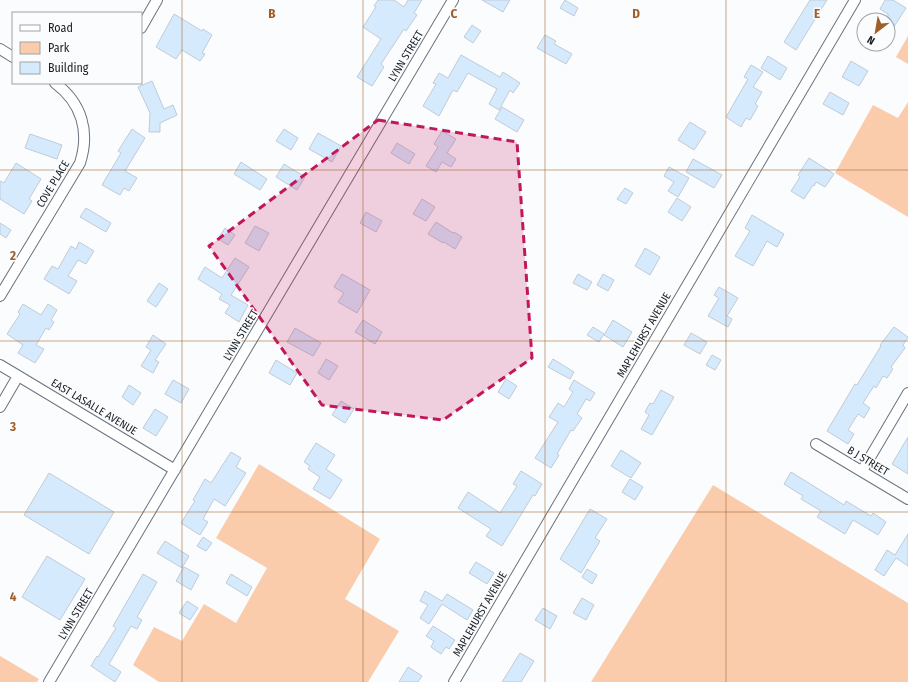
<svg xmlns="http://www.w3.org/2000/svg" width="908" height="682" font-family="'Fira Sans Condensed',sans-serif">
<rect width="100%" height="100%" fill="#fafcfe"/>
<path fill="#faccac" d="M908,36V64L896,57Z
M908,102V217L835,173L873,105L898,118Z
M259,464L380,539L345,599L399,631L368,682H159L133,665L154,627L182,641L204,604L236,623L267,568L216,538Z
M713,485L908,603V682H591Z
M0,656L39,679L37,682H0Z"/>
<path fill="#d6eafe" stroke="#c0cbd6" d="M378,0H394L404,7L408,0H422L414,13L417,15L406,31L404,29L381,64L384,67L372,86L357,77L381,39L363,27L376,7L374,6Z
M482,0H510L503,12Z
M565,0L578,8L574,16L560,8Z
M810,0H827L796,50L784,42Z
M885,0H893L906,8L888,36V14L880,9Z
M174,14L202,31L203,29L212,35L202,53L205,54L200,61L182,50L176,59L156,47Z
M472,25L481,31L473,43L464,37Z
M545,35L556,41L554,44L572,54L566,64L537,48Z
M461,55L500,77L503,72L520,83L513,93L510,90L499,110L489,104L497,89L468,73L457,92L453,90L439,116L423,106L436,84L433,83L439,73L448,78Z
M768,56L787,68L780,80L761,68Z
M851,61L868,71L859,86L842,77Z
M751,65L763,72L753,87L762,92L755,104L758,106L750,120L746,118L741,127L726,117L748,79L744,77Z
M152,81L164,109L173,105L177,115L160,123V132H149L150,113L138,87Z
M830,92L849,103L843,115L823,104Z
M502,107L524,120L517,132L495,119Z
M690,122L706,132L694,150L678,140Z
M132,129L145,138L125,171L137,178L129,191L124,188L120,195L102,185L121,153L118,151Z
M284,129L298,138L291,150L276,141Z
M442,131L456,139L447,153L456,159L451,167L442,162L436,172L426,166L438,147L434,144Z
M318,133L341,146L332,162L309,149Z
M30,134L62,145L57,159L25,148Z
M397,143L415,154L409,164L391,153Z
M809,158L834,174L825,187L816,182L814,186L813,185L804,199L791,191L800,177L798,175Z
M693,159L722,175L714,188L686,172Z
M241,162L267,179L260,190L234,174Z
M16,163L41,179L29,199L32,201L24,214L0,199V181L4,183Z
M284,164L305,177L297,190L276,177Z
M669,167L689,178L678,197L668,191L674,182L664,176Z
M625,188L633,193L626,204L617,199Z
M677,198L691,207L682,221L668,212Z
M422,199L435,207L426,221L413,214Z
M86,208L111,223L106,232L80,217Z
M366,212L382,221L376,232L360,223Z
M752,215L784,234L777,247L767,241L753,266L735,256L750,231L745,228Z
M436,222L453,233L454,232L462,237L455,249L444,242L443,243L428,234Z
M0,223L11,230L6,238L0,234Z
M255,226L269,233L259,251L245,243Z
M225,228L235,235L228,245L218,239Z
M79,242L94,251L86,264L78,260L68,276L77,281L69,294L44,279L52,266L58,269L71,246L76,249Z
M645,248L660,257L650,275L635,266Z
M235,258L249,267L231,295L248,305L239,322L225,313L230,305L219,299L222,294L198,279L205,267L222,278Z
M342,274L370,290L357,313L338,302L344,293L334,287Z
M578,274L592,282L587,290L573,283Z
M603,274L614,280L608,291L597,285Z
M159,283L168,289L156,307L147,301Z
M719,287L738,298L727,316L732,319L728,327L708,316L719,298L714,295Z
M23,304L41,315L48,304L57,310L51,320L54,322L49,330L46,328L36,345L44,349L35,363L18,353L23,345L7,334L20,314L18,312Z
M363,320L382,332L375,344L355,332Z
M613,320L632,332L623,347L604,335Z
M593,327L604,334L599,342L587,335Z
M894,327L908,337L903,345L905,348L891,367L893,369L887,378L883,376L876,388L874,386L863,403L870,408L864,418L858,414L848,430L854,434L848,444L827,431L855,384L857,385L881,346L880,345Z
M295,328L321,343L313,356L287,342Z
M691,333L707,342L700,354L684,345Z
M153,335L166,344L155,360L159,362L153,373L141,366L151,350L146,347Z
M712,355L721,360L715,370L706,365Z
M326,359L338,366L329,380L318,373Z
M553,359L574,372L570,379L548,367Z
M276,360L297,373L290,385L269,373Z
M506,379L517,386L509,399L498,392Z
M173,380L189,389L181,403L165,394Z
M574,380L595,393L590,401L586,399L577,414L582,418L573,431L571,430L557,454L559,455L551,468L535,458L558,422L549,417L558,403L564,407L573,392L569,389Z
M129,385L141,393L133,405L122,397Z
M661,390L674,397L652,435L641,429L649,415L645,412L650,403L653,404Z
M341,401L354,409L345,423L332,415Z
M155,409L168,417L156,436L143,428Z
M908,437V474L892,464Z
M316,443L335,455L326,469L342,480L330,499L313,489L320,477L308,469L310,466L304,462Z
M621,450L641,463L631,478L611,466Z
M231,452L241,458L236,467L246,473L225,506L214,499L203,519L208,522L200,535L181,523L195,501L193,500L205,479L211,483Z
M521,471L542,484L535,496L533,495L502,546L486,536L491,529L458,508L468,492L500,513L517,486L513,484Z
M791,472L844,505L846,501L871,516L873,513L886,522L878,535L853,520L845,534L817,517L821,511L801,499L803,496L784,484Z
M49,473L114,512L89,554L24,515Z
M630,479L643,487L635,500L622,492Z
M590,509L607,519L595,538L600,541L581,573L560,559Z
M908,534V566L896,558L884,576L875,570L887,550L895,555Z
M203,537L212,543L206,551L197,546Z
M165,541L189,556L182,568L157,553Z
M47,556L85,579L60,620L22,597Z
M476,562L494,573L487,584L469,573Z
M184,567L199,575L191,590L176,581Z
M587,569L597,575L592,584L582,577Z
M143,574L157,582L137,617L142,620L137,629L131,626L109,664L121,672L115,682L91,666L97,656L98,657L116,628L113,626Z
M231,574L252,587L247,596L226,583Z
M425,591L442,601L447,594L473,610L467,620L442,604L429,624L420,618L428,605L420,601Z
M582,598L594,605L586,620L573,613Z
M187,601L198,608L190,620L179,613Z
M543,608L557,616L550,629L535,620Z
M433,626L455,640L449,649L446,647L441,654L431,647L434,641L426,636Z
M520,653L534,661L521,682H502Z
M408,667L422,676L418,682H399Z"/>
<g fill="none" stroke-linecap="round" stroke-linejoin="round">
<g stroke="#6a747e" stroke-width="12">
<path id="minor" d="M141,28L157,0
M0,49L13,57
M0,296L80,163C90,132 82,103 55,83
M0,365L175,470
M0,407L18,376
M816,444L908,499
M862,471L908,393
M49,682L453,0
M454,682L855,0"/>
</g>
<use href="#minor" stroke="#fff" stroke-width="10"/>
</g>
<path fill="#c2185b" fill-opacity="0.2" stroke="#c2185b" stroke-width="3" stroke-dasharray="8 5" stroke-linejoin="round" d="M378,120L517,142L532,358L443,420L322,405L209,246Z"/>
<path fill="none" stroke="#a05e2a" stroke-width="1" stroke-opacity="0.55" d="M182,0V682M363,0V682M545,0V682M726,0V682M0,170H908M0,341H908M0,512H908"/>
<g text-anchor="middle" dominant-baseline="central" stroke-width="3" stroke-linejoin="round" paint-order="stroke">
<g font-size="11" fill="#1a1e22" stroke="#fafcfe">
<text transform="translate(406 56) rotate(-59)">LYNN STREET</text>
<text transform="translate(53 184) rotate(-59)">COVE PLACE</text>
<text transform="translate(241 335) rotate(-59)">LYNN STREET</text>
<text transform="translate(644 335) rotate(-60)">MAPLEHURST AVENUE</text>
<text transform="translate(94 407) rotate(31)">EAST LASALLE AVENUE</text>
<text transform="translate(868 461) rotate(31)">B J STREET</text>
<text transform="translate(76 614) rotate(-59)">LYNN STREET</text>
<text transform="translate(480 614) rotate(-60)">MAPLEHURST AVENUE</text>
</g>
</g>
<g font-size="13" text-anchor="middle" font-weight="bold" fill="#a05e2a" stroke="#fafcfe" stroke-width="3" stroke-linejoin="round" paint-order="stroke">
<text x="272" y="18">B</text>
<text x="454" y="18">C</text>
<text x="636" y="18">D</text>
<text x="817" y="18">E</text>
<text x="13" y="260">2</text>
<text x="13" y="431">3</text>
<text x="13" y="601">4</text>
</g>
<rect x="12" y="12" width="130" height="72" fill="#fafcfe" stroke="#a0a3a6"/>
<rect x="20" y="25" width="20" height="6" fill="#ffffff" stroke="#a0a3a6"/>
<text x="48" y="32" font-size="12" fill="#1a1e22">Road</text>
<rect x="20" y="42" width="20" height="12" fill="#faccac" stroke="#a0a3a6"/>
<text x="48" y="52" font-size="12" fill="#1a1e22">Park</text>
<rect x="20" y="62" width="20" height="12" fill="#d6eafe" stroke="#a0a3a6"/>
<text x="48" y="72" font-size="12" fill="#1a1e22">Building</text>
<g transform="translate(876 32) rotate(211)"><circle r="19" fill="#fafcfe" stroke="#a0a3a6"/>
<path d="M0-3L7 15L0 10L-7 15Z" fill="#a05e2a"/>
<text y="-6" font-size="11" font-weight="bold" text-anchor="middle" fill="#1a1e22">N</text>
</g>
</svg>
